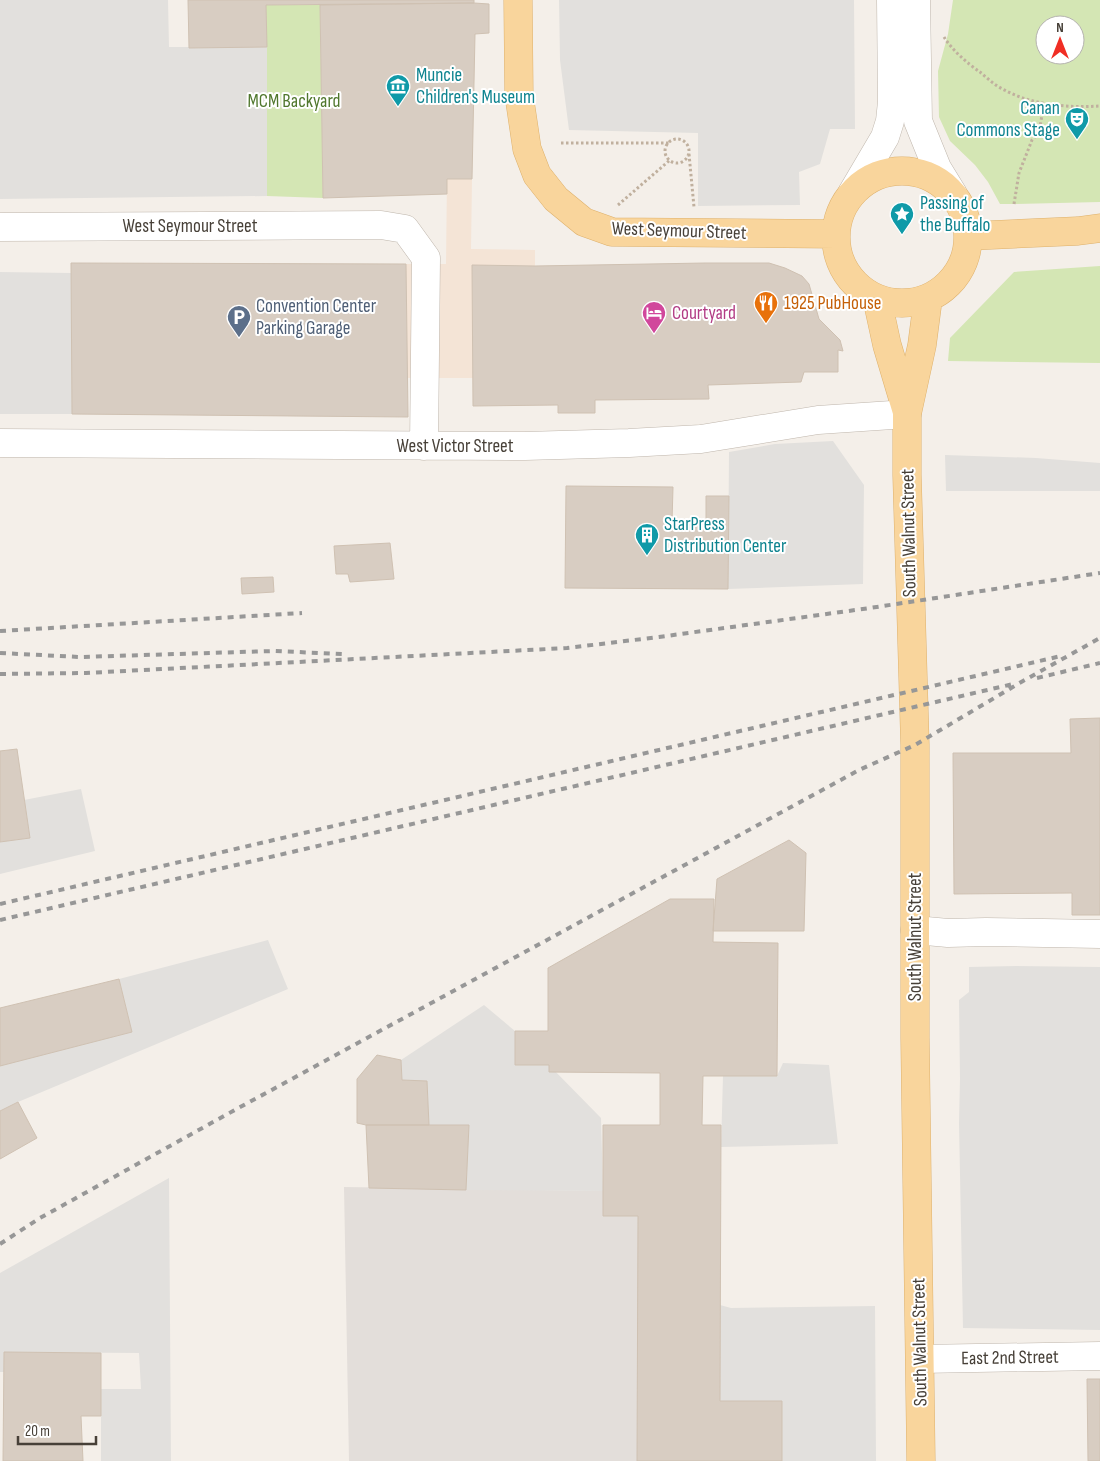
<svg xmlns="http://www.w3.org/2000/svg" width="1100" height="1461" font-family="'Sofia Sans Condensed',sans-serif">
<rect width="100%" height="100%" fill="#f4efe9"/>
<path fill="#f4e4d6" d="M447,179H472L471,249L535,250V266L472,265L473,378H407L406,264H446Z"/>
<path fill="#e3deda" d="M344,1187L603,1191L638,1216L639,1461H349Z"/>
<path fill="#d4e6b4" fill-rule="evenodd" d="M953,0H1100V202L1014,204H1000L988,182L975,165L950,141L939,117L938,71L948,34ZM1045,25H1075V55H1045Z
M266,5H320L323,198L267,196Z
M1100,266V363L948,361L950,338L1014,272Z"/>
<path fill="#e2e0dd" d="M0,0H168L169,47H267V196L0,199Z
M559,0H854L855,129H830L820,164L799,172L800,205L698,206V133L569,130L560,60Z
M0,272L71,273L72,414H0Z
M833,441L864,485L863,584L728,589L729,452L775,444Z
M945,455L1036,458L1100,463V491H946Z
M81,789L95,851L0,874V842L30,838L24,800Z
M268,940L288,989L18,1102L0,1111V1065L132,1032L119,979Z
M1016,966L1100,967V1330L963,1328L959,1123L960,1079L959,1000L969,992V967Z
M484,1005L515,1031V1064L549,1065L601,1118L603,1191L466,1190L469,1125H429L427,1081L402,1080L401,1060Z
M783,1063L829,1065L838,1144L721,1147L723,1076H777Z
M169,1178L171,1461H101V1389H141L139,1353L5,1352L4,1372H0V1273Z
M720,1305L731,1308L875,1306L876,1461H782V1401H720Z"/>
<path fill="#d8cdc2" stroke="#cfc1b2" d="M188,0H474V3L266,5L267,47L189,48Z
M474,3L489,4V33L475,34L472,179H447V194L323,198L320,5Z
M71,263L406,264L408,417L72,414Z
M705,263H769L785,268L802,276L809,284L819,319L840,340L843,351L838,350V372H804L801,382L708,385L709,399L595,400V413H558V405L473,406L472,265L535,266Z
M566,486L673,487L672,523L706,524V496H729L728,589L565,588Z
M390,543L394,579L350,582L348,574H336L334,546Z
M273,577L274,592L242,594L241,578Z
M1100,718V915H1072V893L954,894L953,753H1071L1070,719Z
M17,749L30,838L0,842V751Z
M789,840L806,853L804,931H713L717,879Z
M670,899H714L713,942L778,943L777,1076H703L702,1125H721L720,1401H782V1461H637L638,1216H603V1125H660V1073L549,1072V1065H515V1031H548V968Z
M119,979L132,1032L0,1066V1008Z
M377,1055L401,1060L402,1080L427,1081L429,1125H366L357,1123V1079Z
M18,1102L37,1138L0,1159V1111Z
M366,1125H469L466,1190L369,1188Z
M4,1352L101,1353V1416H81L83,1461H3Z
M1087,1379H1100V1461H1088Z"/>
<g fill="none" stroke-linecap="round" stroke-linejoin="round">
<g stroke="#bfb6ac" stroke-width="29">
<path id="minor" d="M916,0L918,121L937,168L953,194
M852,193L885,137L890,121L892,102L891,0
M0,227L381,225L405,229L426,258L424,446
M0,443L525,446L629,443L701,439L818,420L907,414
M915,930L948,933L986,932L1100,934
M920,1359L1100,1356"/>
</g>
<g stroke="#deb16c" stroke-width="29">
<path id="major" d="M518,0L519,95L527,149L537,175L556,199L584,222L612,232L836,234
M836 237a66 66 0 1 1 132 0a66 66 0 1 1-132 0Z
M969,236L1078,231L1100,228
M877,299L887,345L907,412
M921,1461L915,1038V745L907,475V414L922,345L928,299"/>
</g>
<path stroke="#c0b09e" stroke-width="3" stroke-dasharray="2.5 2.5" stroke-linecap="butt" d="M944,37C952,50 968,64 980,72C986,77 992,83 999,87C1029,105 1066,108 1100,106
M665 151a12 12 0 1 1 24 0a12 12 0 1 1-24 0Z
M561,143H669
M689,154L694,207
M1014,204L1019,173L1032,140L1039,132L1044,104
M618,205L670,160"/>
<use href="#minor" stroke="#fff" stroke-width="28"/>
<use href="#major" stroke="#f9d59c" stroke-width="28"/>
<path stroke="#979797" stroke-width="4" stroke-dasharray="6 6" stroke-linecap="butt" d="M0,631L302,613
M0,653L80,657L274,651L343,654
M0,674L86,673L567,648L659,637L870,608L1100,573
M1037,678L1100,663
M0,904L1061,656
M0,920L1013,684
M0,1244L40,1218L233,1111L859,770L915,745L1023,681L1100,638"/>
</g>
<defs>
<g id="museum-pin" transform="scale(1.25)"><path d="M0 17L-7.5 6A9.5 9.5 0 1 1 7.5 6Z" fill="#0f9aa8" stroke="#fff"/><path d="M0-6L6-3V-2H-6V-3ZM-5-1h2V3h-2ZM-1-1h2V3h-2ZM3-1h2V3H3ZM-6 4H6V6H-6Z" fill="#fff"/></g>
<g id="theatre-pin" transform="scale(1.25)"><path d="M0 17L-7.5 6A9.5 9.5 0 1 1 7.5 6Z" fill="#0f9aa8" stroke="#fff"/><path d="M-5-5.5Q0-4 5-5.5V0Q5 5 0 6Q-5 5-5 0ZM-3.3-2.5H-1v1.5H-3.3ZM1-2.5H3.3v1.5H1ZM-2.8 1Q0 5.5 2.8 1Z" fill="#fff"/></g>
<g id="sight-pin" transform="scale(1.25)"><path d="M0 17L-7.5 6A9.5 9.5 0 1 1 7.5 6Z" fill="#0f9aa8" stroke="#fff"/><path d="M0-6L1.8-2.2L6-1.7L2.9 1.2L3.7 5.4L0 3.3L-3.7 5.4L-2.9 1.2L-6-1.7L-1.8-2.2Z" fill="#fff"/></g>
<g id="restaurant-pin" transform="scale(1.25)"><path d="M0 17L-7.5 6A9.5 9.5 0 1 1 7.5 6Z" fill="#e8710a" stroke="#fff"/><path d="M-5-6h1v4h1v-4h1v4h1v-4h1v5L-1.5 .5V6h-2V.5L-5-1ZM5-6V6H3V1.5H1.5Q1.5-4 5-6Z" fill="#fff"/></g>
<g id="hotel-pin" transform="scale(1.25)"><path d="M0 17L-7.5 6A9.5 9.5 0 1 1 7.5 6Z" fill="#d1479c" stroke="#fff"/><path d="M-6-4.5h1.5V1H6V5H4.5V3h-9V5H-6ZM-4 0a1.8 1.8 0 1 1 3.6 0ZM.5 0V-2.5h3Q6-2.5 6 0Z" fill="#fff"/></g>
<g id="parking-pin" transform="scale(1.25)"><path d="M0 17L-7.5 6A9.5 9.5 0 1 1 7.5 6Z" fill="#5c6f8a" stroke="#fff"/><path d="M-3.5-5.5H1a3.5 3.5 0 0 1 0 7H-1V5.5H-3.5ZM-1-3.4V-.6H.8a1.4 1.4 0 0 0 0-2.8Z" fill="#fff"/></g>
<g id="building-pin" transform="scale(1.25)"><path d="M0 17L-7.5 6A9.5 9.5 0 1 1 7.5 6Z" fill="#0f9aa8" stroke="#fff"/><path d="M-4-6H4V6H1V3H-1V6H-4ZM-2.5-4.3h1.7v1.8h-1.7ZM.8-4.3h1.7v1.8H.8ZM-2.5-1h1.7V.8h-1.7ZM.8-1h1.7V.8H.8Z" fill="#fff"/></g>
</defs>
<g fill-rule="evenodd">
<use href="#museum-pin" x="398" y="86"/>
<use href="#theatre-pin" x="1077" y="119"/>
<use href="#sight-pin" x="902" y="214"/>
<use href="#restaurant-pin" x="766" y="303"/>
<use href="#hotel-pin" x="654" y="313"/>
<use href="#parking-pin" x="239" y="317"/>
<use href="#building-pin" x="647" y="535"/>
</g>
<g text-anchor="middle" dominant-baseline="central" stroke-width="4" stroke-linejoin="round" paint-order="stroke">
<g font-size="19" fill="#0d838f" stroke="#fff" text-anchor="start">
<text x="416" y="75">Muncie<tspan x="416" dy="22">Children's Museum</tspan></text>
<text x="1060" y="108" text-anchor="end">Canan<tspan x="1060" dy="22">Commons Stage</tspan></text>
<text x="920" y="203">Passing of<tspan x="920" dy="22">the Buffalo</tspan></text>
<text x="664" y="524">StarPress<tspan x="664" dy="22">Distribution Center</tspan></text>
</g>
<g font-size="19" fill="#50772d" stroke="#fff">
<text x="294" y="101">MCM Backyard</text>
</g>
<g font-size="19" fill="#474038" stroke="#fff">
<text x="190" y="226">West Seymour Street</text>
<text transform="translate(679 231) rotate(2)">West Seymour Street</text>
<text x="455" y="446">West Victor Street</text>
<text transform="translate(909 533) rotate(-91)">South Walnut Street</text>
<text transform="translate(915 937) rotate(-90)">South Walnut Street</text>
<text transform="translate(920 1342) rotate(-91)">South Walnut Street</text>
<text transform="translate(1010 1358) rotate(-1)">East 2nd Street</text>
</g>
<g font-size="19" fill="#c56008" stroke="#fff" text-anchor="start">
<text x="784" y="303">1925 PubHouse</text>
</g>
<g font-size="19" fill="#4e5e75" stroke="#fff" text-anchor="start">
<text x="256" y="306">Convention Center<tspan x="256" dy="22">Parking Garage</tspan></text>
</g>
<g font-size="19" fill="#b23c85" stroke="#fff" text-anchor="start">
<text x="672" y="313">Courtyard</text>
</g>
</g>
<g transform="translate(1060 40)"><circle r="24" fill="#ffffff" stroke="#b5b3af"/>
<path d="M0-4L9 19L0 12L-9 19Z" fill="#f02e24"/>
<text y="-8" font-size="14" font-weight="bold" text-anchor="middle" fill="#474038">N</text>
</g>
<path d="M18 1436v8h78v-8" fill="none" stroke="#474038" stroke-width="2.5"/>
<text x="25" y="1436" font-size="15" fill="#474038" stroke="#ffffff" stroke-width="4" paint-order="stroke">20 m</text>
</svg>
